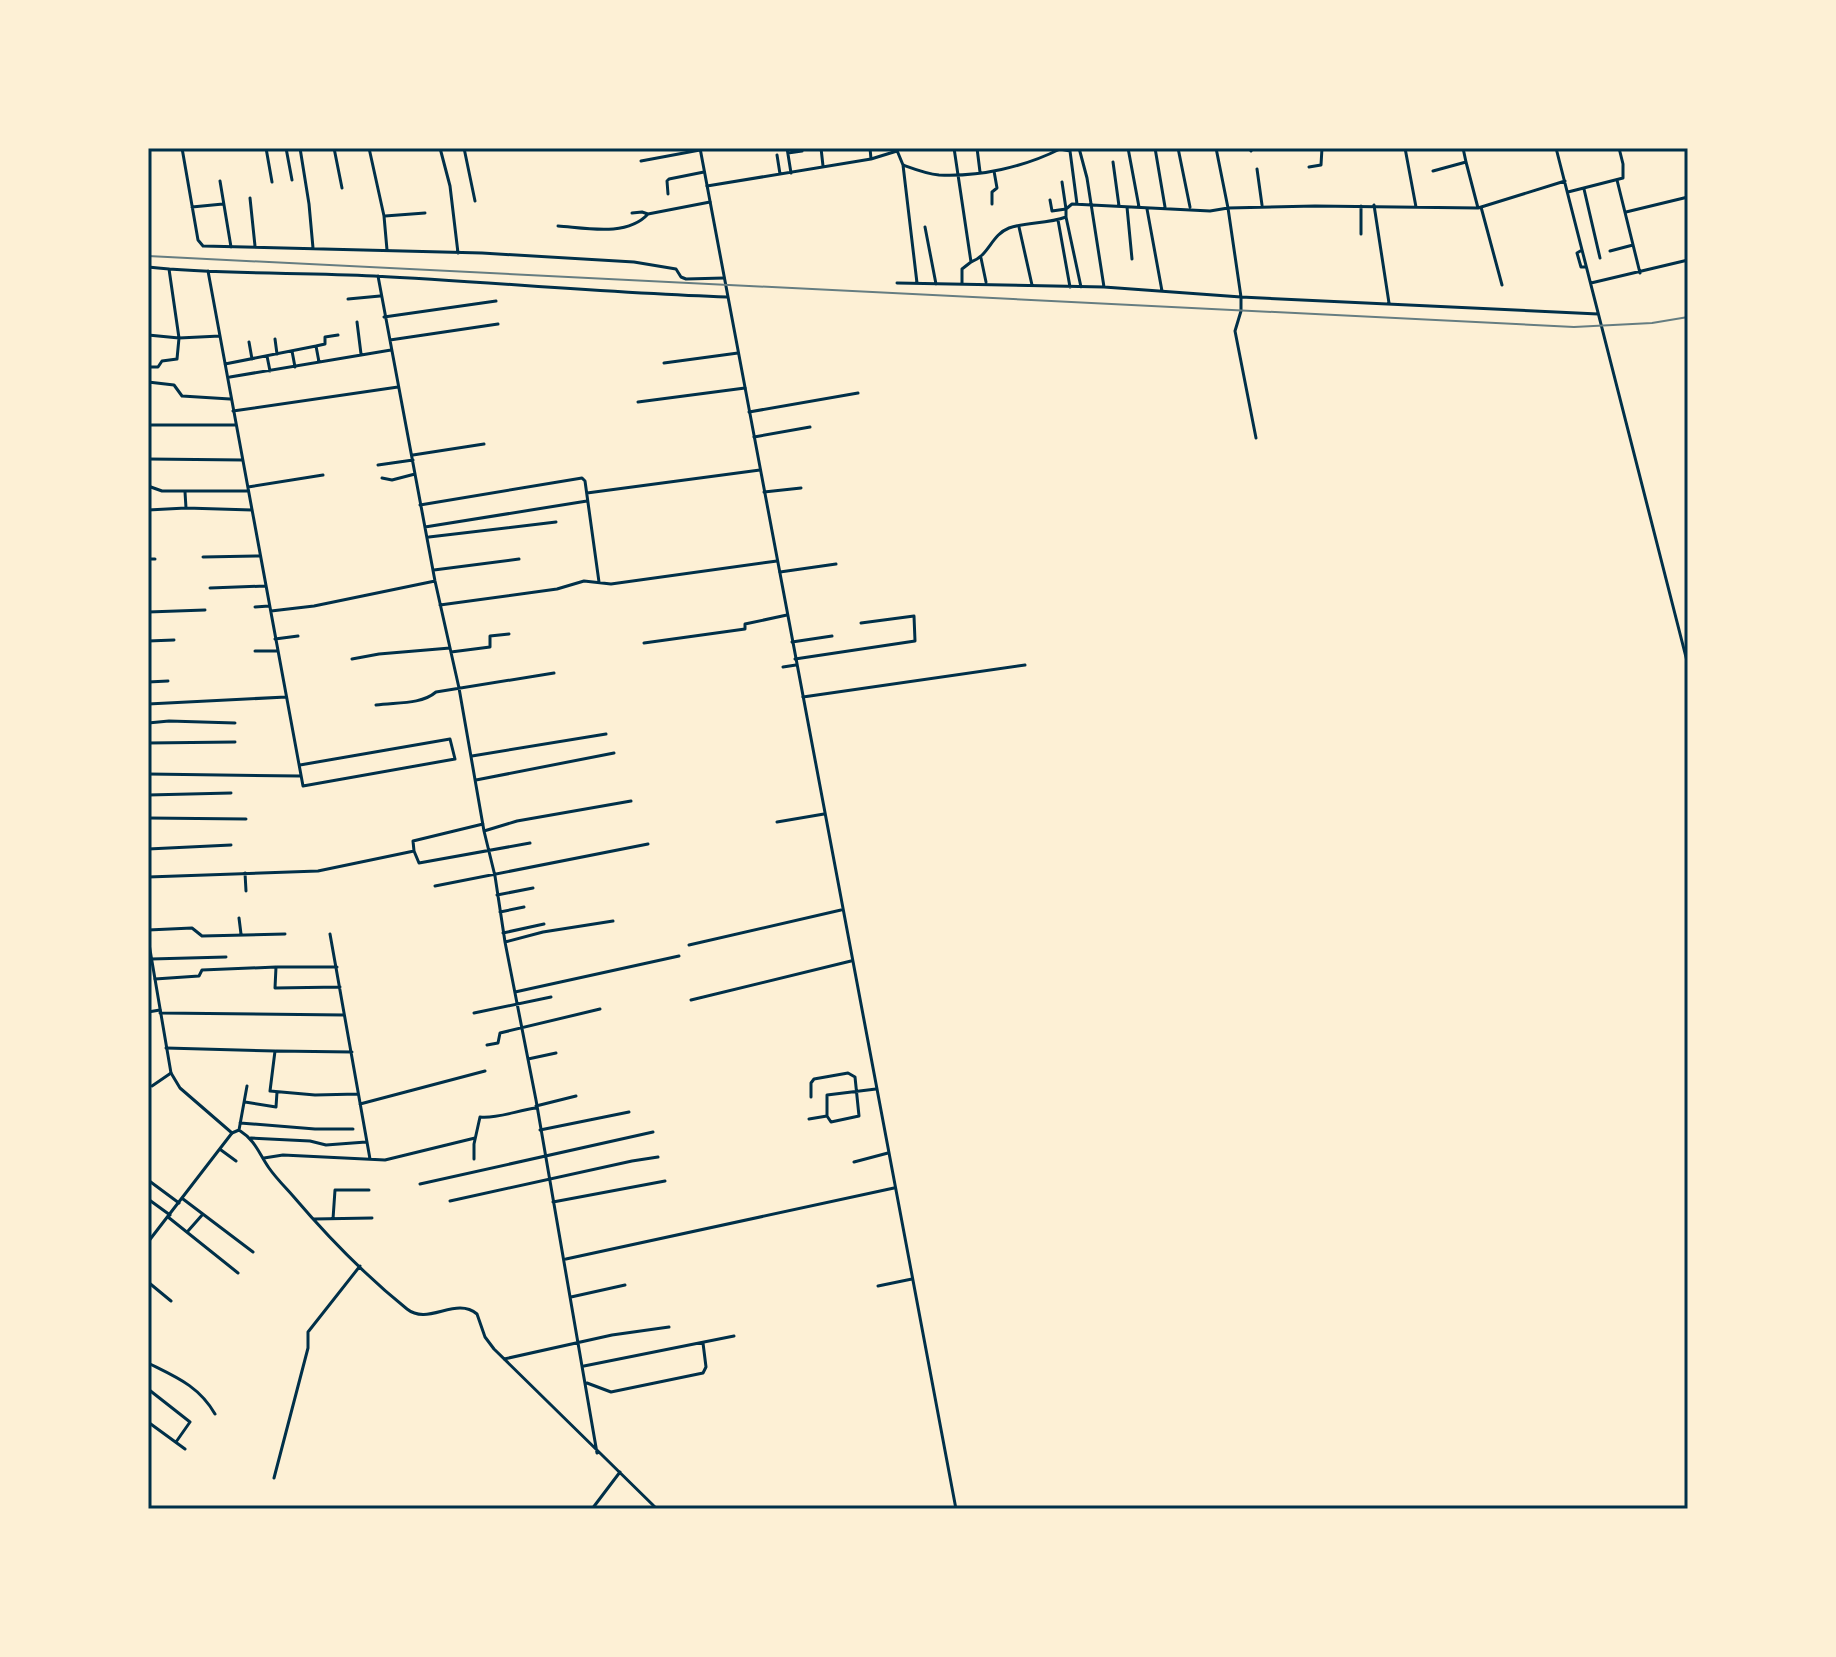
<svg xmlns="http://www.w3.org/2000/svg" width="1836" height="1657" font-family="'Sofia Sans Condensed',sans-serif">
<rect width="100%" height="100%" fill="#fdf0d5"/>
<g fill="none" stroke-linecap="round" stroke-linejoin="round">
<path stroke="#003049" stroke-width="3" d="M182,148L198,240L203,246L482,253L634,262L676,269L681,277L686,279L724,278
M266,148L272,182
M286,148L292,180
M300,148L309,204L313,248
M334,148L342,188
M369,148L384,216L387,250
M440,148L450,186L458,253
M464,148L475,201
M787,148L791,173
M821,148L823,166
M870,148L871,159
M896,148L903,165C914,169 927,174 939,175C980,177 1024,167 1060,149
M954,148L971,262C989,256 991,235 1009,228C1026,222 1047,224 1066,217V209L1072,204L1210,211L1228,208L1315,206L1478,208L1565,181
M977,148L980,172
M1079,148L1087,178L1104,287
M1128,148L1139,207
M1155,148L1165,207
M1178,148L1190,207
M1216,148L1228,208L1241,297V311L1235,331L1256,438
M1250,148L1251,151
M1405,148L1416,207
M1556,148L1688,665
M1060,149L1070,151L1077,204
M788,153L802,151
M777,155L780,174
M641,161L700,150
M1113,162L1119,206
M1466,162L1478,208
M903,165L917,283
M1309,167L1321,165L1322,148
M1257,169L1262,205
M1433,171L1466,162L1463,148
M1617,180L1640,273
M220,181L231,247
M707,186L871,159L897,151
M1584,189L1600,258
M1568,192L1623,178V164L1619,148
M668,194L667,181L669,179L704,172
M250,198L255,246
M1050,200L1052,211L1066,209L1062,182
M992,204V192L997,188L994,171
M1374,205L1389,303
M192,207L223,204
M1127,207L1132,259
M1481,207L1502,285
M1147,209L1162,291
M1626,212L1688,197
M632,213L642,212L648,214
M385,216L425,213
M1066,217L1081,287
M1058,220L1070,287
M558,226C586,228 627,237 648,214L710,202
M925,227L936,284
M1019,227L1032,285
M1361,234V206
M1582,250L1577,253L1581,267H1586
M1610,251L1633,245
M981,258L986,282
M148,267C223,275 299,272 374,276C492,282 609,293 727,297
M208,271L303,786L455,759L450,739L300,765
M378,276L435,581L459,688L484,831L495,876L505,942L536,1100L597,1453
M897,283L1104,287L1241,297L1598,314
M1591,283L1688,260
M962,284V269L971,262
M348,299L380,296
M384,317L496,301
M357,322L361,354
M148,335L179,338L220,336
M275,339L277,354
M390,340L498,324
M249,342L252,359
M316,346L325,344V337L338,335
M292,351L295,367
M267,356L270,371
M664,363L738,353
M225,364L316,346L319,362
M148,367H158L162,361L177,359L179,338L169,269
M230,377L391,350
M148,382L174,385L182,396L230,399
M638,402L745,388
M233,411L398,387
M749,412L858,393
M148,425H236
M754,437L810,427
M413,455L484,444
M148,459L243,460
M378,465L413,460
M382,478L392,480L415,474
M148,486L162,491H248
M248,487L323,475
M185,492L186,508
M764,492L801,488
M587,493L760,470
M420,505L582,478L585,481L599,582
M148,510L186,508L252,510
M425,527L587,501
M429,537L556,522
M203,557L259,556
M148,559H155
M434,570L519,559
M780,572L836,564
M210,588L265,586
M440,605L557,589L584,581L611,584L777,561
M255,607L269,606
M271,611L314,606L435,581
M148,612L205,610
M275,639L298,636
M148,641L174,640
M792,642L832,636
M644,643L745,629V624L787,615
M255,651H278
M451,652L490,647V636L509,634
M352,659L379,654L450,648
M795,659L915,641L914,616L861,623
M783,667L796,665
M148,682L168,681
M803,697L1025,665
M148,704L286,697
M376,705C395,702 421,705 436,692L554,673
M148,723L169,721L235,723
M148,743L235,742
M472,756L606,734
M148,774L300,776
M476,780L614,753
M148,795L231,793
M148,818L246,819
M777,822L824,814
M484,831L517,821L631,801
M148,849L231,845
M414,851L413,841L483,824
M245,873L246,891
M148,877L318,871L414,851L419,863L530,843
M435,886L648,844
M497,895L533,888
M500,912L524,907
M239,918L241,934
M148,930L192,928L202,936L285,934
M503,933L544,924
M330,934L370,1159
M505,942L543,932L613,921
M689,945L841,910
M151,959L226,957
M277,967H337
M155,979L199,976L202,970L276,967L275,988L340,987
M515,992L679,956
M691,1000L851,961
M148,1012L160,1010
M160,1013L344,1015
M474,1013L551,997
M487,1045L498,1043L500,1033L600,1009
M166,1048L275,1051L270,1091L315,1095L358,1094
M276,1051L352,1052
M528,1059L556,1053
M152,1086L171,1073
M811,1097V1083L814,1079L848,1073L855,1077L859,1116L831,1122L827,1116
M245,1102L276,1107L277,1092
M360,1104L485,1071
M536,1106L576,1096
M809,1119L827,1116V1095L876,1089
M240,1123L315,1129H353
M239,1130L247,1086
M540,1130L629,1112
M232,1133L239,1130C256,1141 258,1152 269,1168C276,1178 285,1187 293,1196C327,1236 366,1276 407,1309C428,1326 456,1296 477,1314L485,1337L494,1349L657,1509
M251,1138L310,1141L326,1145L366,1142
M221,1150L236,1161
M264,1158L283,1155L385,1160L475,1138
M474,1159V1144L480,1117C498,1119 518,1110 536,1108
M854,1162L888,1153
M148,1180L179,1203
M420,1184L653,1132
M148,1199L170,1215
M183,1199L253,1252
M450,1201L632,1161L658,1157
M553,1202L665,1181
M168,1217L238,1273
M314,1219L372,1218
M333,1219L335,1190H369
M188,1231L203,1214
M566,1259L894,1188
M148,1282L171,1301
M878,1286L912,1279
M571,1297L625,1285
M504,1359L612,1335L669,1327
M148,1363C176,1377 199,1386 215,1414
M584,1366L734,1336
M587,1383L611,1392L703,1373L706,1367L703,1343
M148,1389L190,1422L176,1442
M148,1422L185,1449
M274,1478L308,1348V1332L360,1266
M592,1509L620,1472"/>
<path stroke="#003049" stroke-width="3" d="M700,148L956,1509
M148,938L171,1073L180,1088L232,1133L148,1242"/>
<path stroke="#657d81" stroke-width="2" d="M148,256L1574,327L1652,323L1688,317"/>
</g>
<rect width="1836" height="1657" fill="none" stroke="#fdf0d5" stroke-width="300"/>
<rect x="150" y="150" width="1536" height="1357" fill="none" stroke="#003049" stroke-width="3"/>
</svg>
